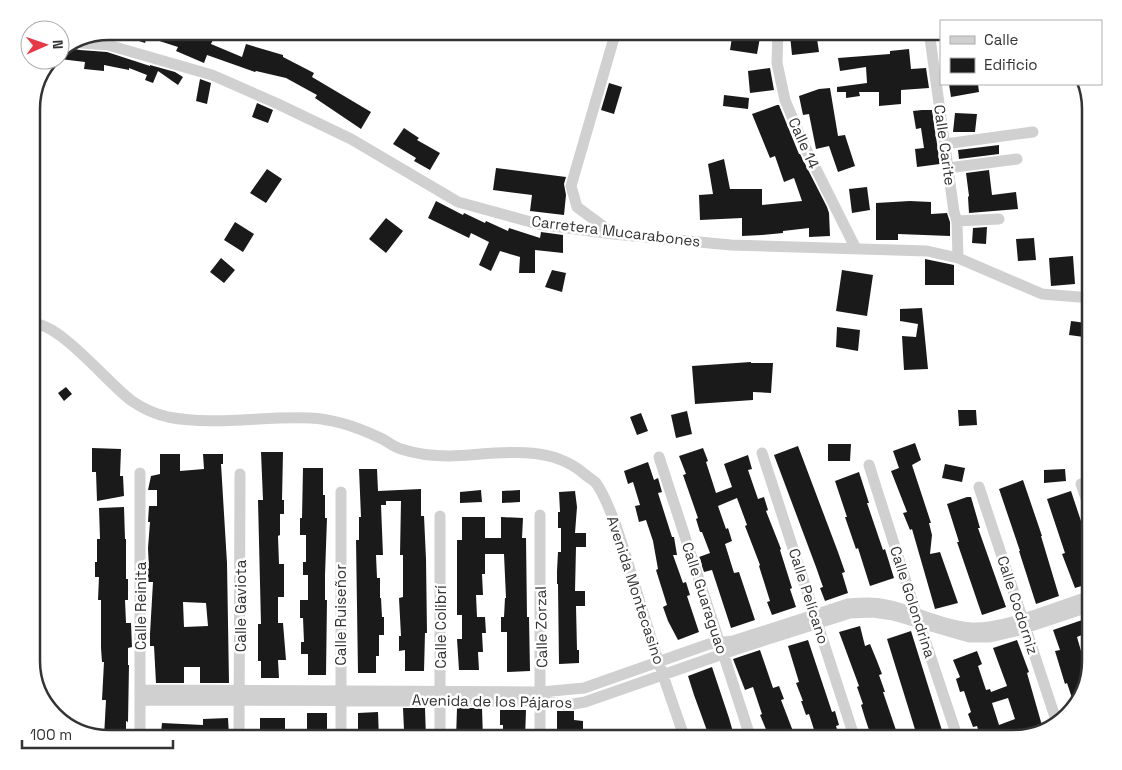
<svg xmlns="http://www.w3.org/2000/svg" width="1122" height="770" font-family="'Space Grotesk',sans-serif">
<rect width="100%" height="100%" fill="#fff"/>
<path fill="#1a1a1a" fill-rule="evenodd" d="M134,31H170L183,35L184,31H217L211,44L242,57L246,44L283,55V57L314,73L312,77L371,112L361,129L315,98L317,95L286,78L256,71L255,72L207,55L204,63L176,51L178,47L147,37L145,43L136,40L138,34L133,33Z
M733,31L761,32L757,54L730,50Z
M816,32L819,52L792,55L790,35Z
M69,48L80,50L107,52L150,66V65L175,72L183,77L178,85L158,71L153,83L145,80L147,75L129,68V70L104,65V71L84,69L85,62L60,59V51Z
M909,49L911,69L926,68L929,88L901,90V104L879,106V92H859L860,96L846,98V92H837V87L867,83L866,67L840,71L838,58L890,54V51Z
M770,68L774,90L750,93L748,71Z
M200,79L211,83L207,104L196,101Z
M609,83L622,87L614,114L601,110Z
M949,84H978L979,92L951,97Z
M830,88L838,136L845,135L855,166L838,172L829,146L816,149L809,114L803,115L799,96L819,89Z
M724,95L749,98L748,109L723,106Z
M257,103L273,110L268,123L252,117Z
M777,105H779L799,154H800L827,207L829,213L830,236L809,237V228L783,231V233L762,235L742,236V218L700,220L699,195L713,194L708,164L724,159L730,189H762V205L802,201L794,178L784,182L775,156L770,158L752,114Z
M922,110H932L940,164L917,167L915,149L924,148L921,128L916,129L913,111Z
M955,113L977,114L975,132H953Z
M404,128L419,138L417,140L440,153L430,170L414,161L416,158L393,144Z
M999,145V154L959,159L958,150Z
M496,168L566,177L564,184L566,195L564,215L530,211L532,195L493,190Z
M267,169L282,179L266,203L250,193Z
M989,170L992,195L1016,192L1018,209L969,213L968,197L969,196L966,173Z
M867,187L870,210L852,213L849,189Z
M436,201L463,215L464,213L485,223L486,221L508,231L509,228L540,238L541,232L563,235V253L535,250V273H519L520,257L500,251L491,271L479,265L489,242L471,233L469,238L428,218Z
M910,201L931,202V214L947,213L950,222V236L898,234V240H876V203Z
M386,218L403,231L386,253L369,239Z
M235,222L254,234L243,252L224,240Z
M987,227L986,244L972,243L973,228Z
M1034,238L1036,260L1018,261L1016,239Z
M1073,256L1075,284L1051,286L1049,258Z
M221,258L235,270L224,283L210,272Z
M925,259L954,265V285H925Z
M552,270L566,273L562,292L545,287Z
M842,270L873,275L867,316L836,311Z
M922,308L928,369L904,370L902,336L916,337L918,324L900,321V309Z
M1071,321L1086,323L1084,337L1069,335Z
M837,327L860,330L858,351L836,347Z
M751,362V363H773L771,393L753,392V400L695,404L692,366Z
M66,387L72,394L64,401L58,393Z
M958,410H976L977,425L959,426Z
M687,411L692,434L676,438L671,415Z
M641,413L648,431L637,435L630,417Z
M915,443L921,460L912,465L931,523H929L932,535L930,554L940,552L958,603L935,609L912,529L910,530L903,513L907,512L891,471L899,468L893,451Z
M828,444H851L850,461H828Z
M798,446L838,552L845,572L842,573L848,593L825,601L820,588L823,587L816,567L774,455Z
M92,448L121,449L120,476H123L124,496L97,501L96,472H92Z
M703,448L708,461L706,462L716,493L732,487L724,464L748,455L752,469L748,470L758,499L764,497L768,510L766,511L781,549L780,550L792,588L790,589L796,607L772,615L767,602L770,601L759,566L760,565L745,526L747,525L737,498L718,506L726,529L728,528L732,541L725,544L734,573L739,572L755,620L731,628L712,570L704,572L699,557L710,553L702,532H700L696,519L698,518L683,475L686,474L679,456Z
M261,452H283L282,500H284V514H280V535L278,536L279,564H284V597H278V623H283L286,660H278L279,678H261V661H258V624H261L258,500H263Z
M160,454H180V471L204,469L203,454H223V464H221L227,563L229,683H200V667H184V683H156L154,646H150V634L153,582H148V568L149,569L148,548L150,522H148L149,506H157V490H148L151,476L160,474ZM183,602L206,603L208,626L184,627Z
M648,462L654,480L658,478L662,492L658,493L672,537H674L677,555H673L683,583L686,582L690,595L687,596L699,632L678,640L668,621L663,607L667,605L656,570L658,569L653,541L646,520L639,522L635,506L640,505L633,482L628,484L624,471Z
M945,464L965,468L962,482L942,478Z
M303,468H323V495H325V518H327L325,575V600H327L326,675H308V654H301V642H304L303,618H300V600H308V575H303V562H306V535H300V518H302Z
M359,469H377L378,491L421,489V516H424L426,559L427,633H425L424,671H405V650L399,651V636H401L399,598L403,597V555H400L401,501H386V505H381L383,555H376L377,578H380V598H381L382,617H384V635H379V656H376V673H358L356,540H359V517H361Z
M1065,469L1066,481L1044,483V470Z
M859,472L869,503H867L883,550L885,549L894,578L870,586L858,548L856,549L845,517H847L835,481Z
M1023,480L1042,536H1041L1059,596L1036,604L1019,551H1020L999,489Z
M481,490L482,502L460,503V492Z
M520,490V502L502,503V491Z
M575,491L577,507L575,533H586V547H576L575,591H585V606H576L577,650H579V663L559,664L558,584H557V571L558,552H561V528H558V512H560L559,492Z
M1071,491L1087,539L1084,540L1091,558V583L1075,588L1062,554L1065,553L1047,499Z
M967,497H971L980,528H978L1006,607L982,615L957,542H959L947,504Z
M124,507L125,539H126V579H128V600H125L126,623H131L132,647L128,648V665H129L128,722L126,721V738H106L104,737L106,700H102L104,662H102L101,648V600H98L99,577H95V562H97V539H100L99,508Z
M462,517H485V538H501V517L523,518L522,538H526L527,617H529L530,671L507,672V632H501V617H504L505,598H506L504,554H485V574H482L483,595H476L477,617H485L486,633H482L483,652H478L479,670H459L457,639H462V615H457V540H462Z
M1091,617V631L1077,637L1087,672L1077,704L1075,707L1067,683L1065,684L1055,651L1060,650L1053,630Z
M860,626L865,646L870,644L877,661L882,674L879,675L885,692H883L899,739H872L865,718L861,705L863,704L857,687L859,686L839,632Z
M911,631L944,737L938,739H918L887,639Z
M808,640L832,712L835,711L839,725L836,726L840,739H817L809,714L806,715L801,701H803L796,683L799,682L788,646Z
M1017,640L1029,672L1027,673L1043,729L1019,737L1018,733L1003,739H981L977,726L973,727L968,714L971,712L964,691L960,692L956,679L960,677L953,660L977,651L982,664L978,666L986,690L990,689L991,692L1007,686L993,648ZM1008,698L1015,719L999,725L992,703Z
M760,650L773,688L779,686L784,699L781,700L796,739H770L760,715L762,714L753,687L745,690L733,659Z
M712,667L729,718L735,739H710L694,695L688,676Z
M403,708H425L426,739H400V730H404Z
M457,708H482L483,739H456Z
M500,710H526L525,739H503V725H500Z
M557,711H574V720L583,721V739H557Z
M378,712L379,739H358V713Z
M307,713H327V739H307Z
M228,718L229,736L204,737V735L161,733L162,723L203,725V719Z
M260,718H285V736H260Z"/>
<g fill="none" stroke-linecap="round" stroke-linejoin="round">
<path stroke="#d0d0d0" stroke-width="11" d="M778,31L777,63L785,100L803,143L856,249
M929,31L954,212L957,221L958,258
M81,43L108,45L212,75L278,104L351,139L458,202L538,224L613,234L731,245L927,251L958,258L1042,294L1091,298
M945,144L1033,132
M948,168L1017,159
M957,221L999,219
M611,232L577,207L571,186L616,31
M31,324C58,320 109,385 132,401C142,408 155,414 168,417C214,426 263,416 310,418C333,419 357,427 378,437C386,440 393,447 401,449C416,454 433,456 449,456C493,455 545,442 582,472C586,476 592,479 596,483C604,494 610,510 615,523C627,557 636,591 647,625C658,663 672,701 685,739
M762,453L855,739
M659,457L751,739
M869,465L916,613L958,739
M1081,484L1091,513
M979,487L1057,723
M341,492V739
M540,515V739
M140,690L541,692L584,688L709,644L733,641L848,604C861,603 874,602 887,605C915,611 943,626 972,628C1006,629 1058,606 1091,596
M140,700L541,701L567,705L585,702L740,648L850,613L873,612L893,615L969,637H990L1016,631L1091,606
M140,739V473
M239,739L240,474
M440,739V516"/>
</g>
<g text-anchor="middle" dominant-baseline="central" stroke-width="5" stroke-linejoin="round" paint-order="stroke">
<g font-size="15" fill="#333" stroke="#fff">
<text transform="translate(804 143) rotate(66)">Calle 14</text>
<text transform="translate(945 145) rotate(82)">Calle Carite</text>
<text transform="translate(616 231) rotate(7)">Carretera Mucarabones</text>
<text transform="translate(636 590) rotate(72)">Avenida Montecasino</text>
<text transform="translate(809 596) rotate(72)">Calle Pelícano</text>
<text transform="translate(705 598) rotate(72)">Calle Guaraguao</text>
<text transform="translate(913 602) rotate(72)">Calle Golondrina</text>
<text transform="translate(1018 605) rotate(72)">Calle Codorniz</text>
<text transform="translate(140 606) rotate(-90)">Calle Reinita</text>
<text transform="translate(240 606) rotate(-90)">Calle Gaviota</text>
<text transform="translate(340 615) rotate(-90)">Calle Ruiseñor</text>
<text transform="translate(440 627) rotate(-90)">Calle Colibrí</text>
<text transform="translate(541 627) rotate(-91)">Calle Zorzal</text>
<text transform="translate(492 701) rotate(1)">Avenida de los Pájaros</text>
</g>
</g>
<path d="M0 0H1122V770H0ZM109 40H1013A69 69 0 0 1 1082 109V661A69 69 0 0 1 1013 730H109A69 69 0 0 1 40 661V109A69 69 0 0 1 109 40Z" fill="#fff" fill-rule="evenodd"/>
<path fill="none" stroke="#333" stroke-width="2.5" d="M109 40H1013A69 69 0 0 1 1082 109V661A69 69 0 0 1 1013 730H109A69 69 0 0 1 40 661V109A69 69 0 0 1 109 40Z"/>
<rect x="940" y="20" width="162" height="65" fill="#ffffff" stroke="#adadad"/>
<rect x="950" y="36" width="25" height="8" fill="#d0d0d0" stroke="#adadad"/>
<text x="984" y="45" font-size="15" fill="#333333">Calle</text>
<rect x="950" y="58" width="25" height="15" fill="#1a1a1a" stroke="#adadad"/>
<text x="984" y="70" font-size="15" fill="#333333">Edificio</text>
<g transform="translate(45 45) rotate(88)"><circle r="24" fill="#ffffff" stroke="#adadad"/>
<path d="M0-4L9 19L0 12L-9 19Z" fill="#e63946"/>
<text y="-8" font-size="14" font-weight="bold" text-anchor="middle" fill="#333333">N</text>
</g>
<path d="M22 740v8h151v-8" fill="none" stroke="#333333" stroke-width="2.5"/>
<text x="30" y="740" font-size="15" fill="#333333" stroke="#ffffff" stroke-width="4" paint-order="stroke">100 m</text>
</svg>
